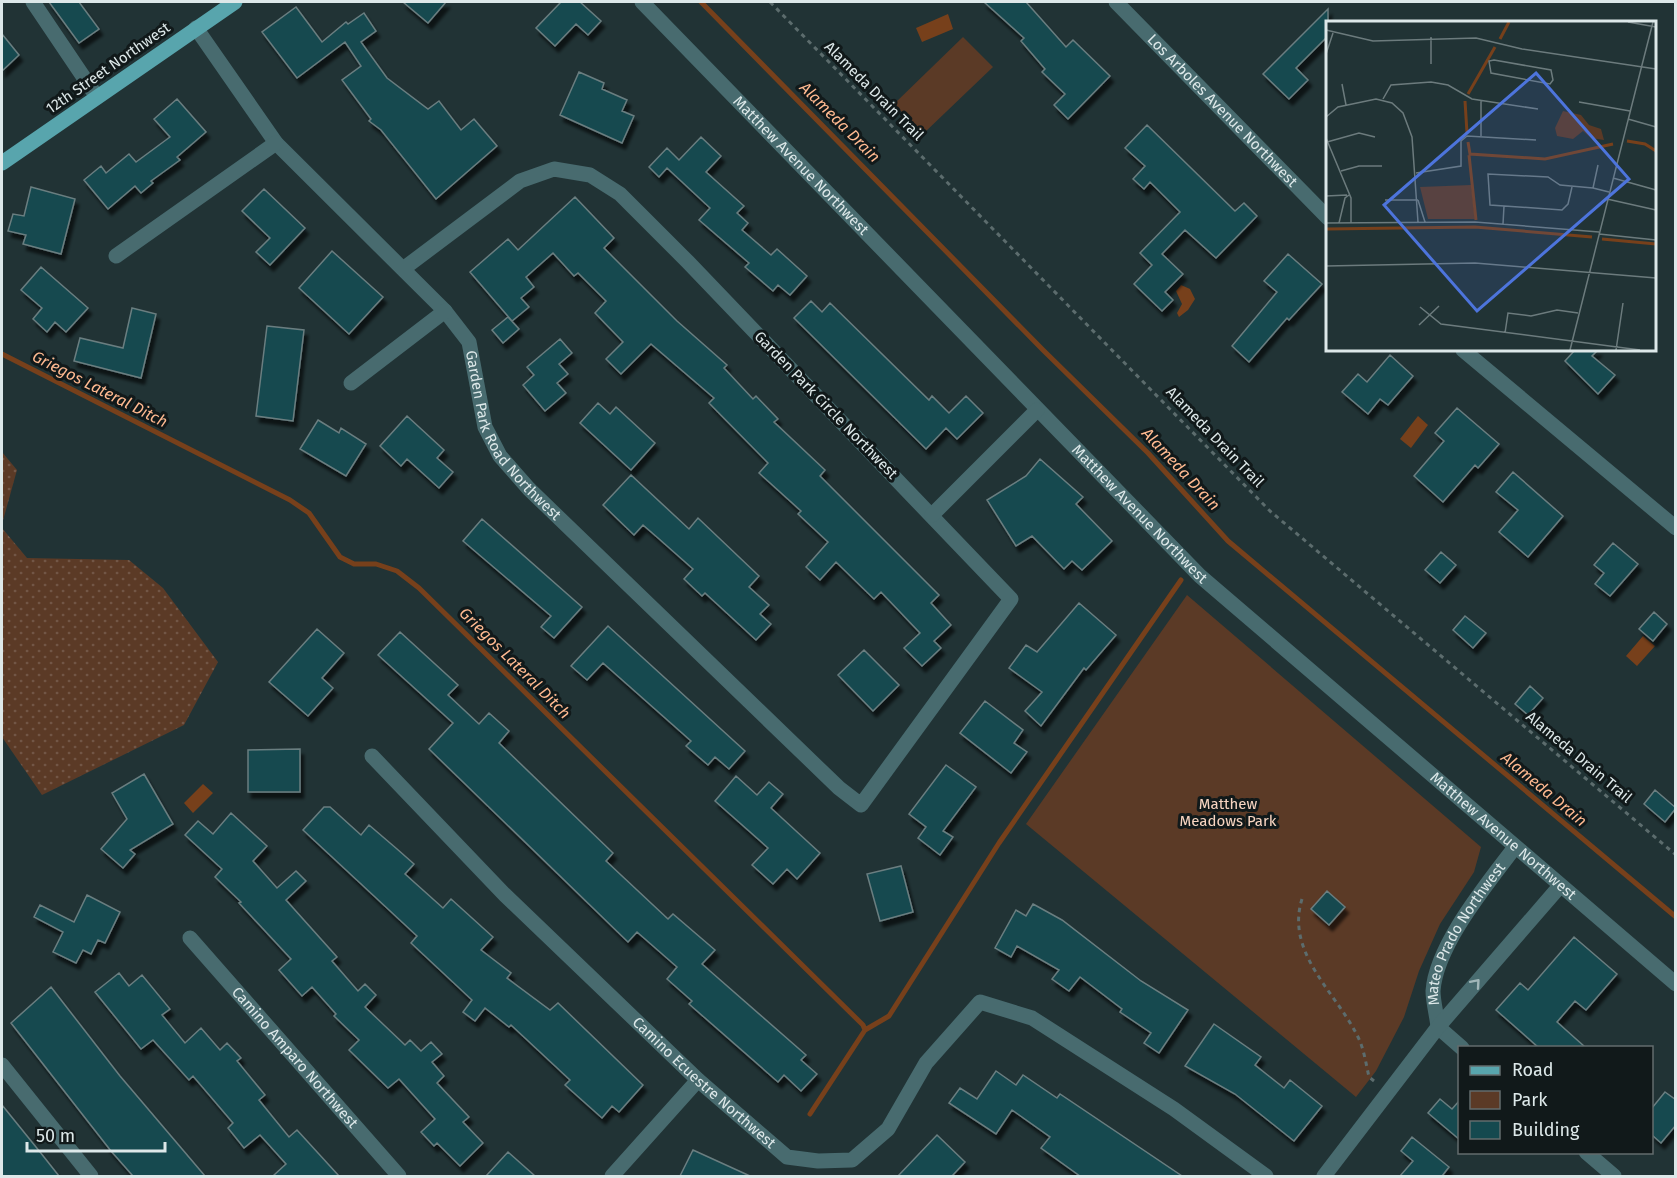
<svg xmlns="http://www.w3.org/2000/svg" width="1677" height="1178" font-family="'Fira Sans',sans-serif">
<defs>
<pattern id="grass-dots" width="8" height="8" patternUnits="userSpaceOnUse" patternTransform="scale(1.5)"><rect width="8" height="8" fill="#5b3a26"/><path d="M2 2h.1M6 6h.1" fill="none" stroke="#725646" stroke-width="1.8" stroke-linecap="round"/></pattern>
<filter id="shadow"><feDropShadow dx="3.5" dy="6" stdDeviation="1.5" flood-color="#0009"/></filter>
</defs>
<rect width="100%" height="100%" fill="#213335"/>
<path fill="url(#grass-dots)" d="M2,452L17,470L2,524Z
M2,528L27,558L129,560L163,588L218,662L184,725L42,795L2,737Z"/>
<path fill="#5b3a26" d="M963,37L993,67L923,134L894,104Z
M1187,595L1481,847L1474,872L1440,924L1419,971L1404,1017L1376,1071L1356,1097L1026,824Z"/>
<path fill="#77401b" d="M948,14L953,29L922,42L916,28Z
M1181,285L1190,289L1195,299L1188,310L1179,317L1177,313L1182,304L1176,291Z
M1418,416L1428,425L1411,448L1400,439Z
M1643,636L1655,646L1637,666L1626,656Z
M203,784L213,793L193,813L184,803Z"/>
<g fill="none" stroke-linecap="round" stroke-linejoin="round">
<path stroke="#77401b" stroke-width="5" d="M701,2L1043,350L1148,453L1228,541L1676,917
M2,354L290,500L309,513L340,557L354,564H376L397,571L419,588L863,1025L865,1030L810,1114
M865,1030L889,1016L999,843L1181,580"/>
</g>
<path fill="#15494f" stroke="#6a7e80" stroke-width="1.5" filter="url(#shadow)" d="M49,2H79L99,29L79,43Z
M403,2H446L428,23Z
M561,2H580L601,21L588,35L576,24L555,46L536,28Z
M984,2H1026L1066,47L1073,40L1110,76L1068,119L1054,105L1065,94L1042,72L1045,69L1021,41L1024,38Z
M296,7L322,42L346,22L348,24L364,13L376,31L361,42L387,78L428,109L439,101L461,130L474,119L497,146L436,199L381,130L369,121L371,119L342,80L361,66L345,42L297,78L262,32Z
M1328,9V36L1296,68L1308,80L1289,99L1263,74Z
M2,34L19,55L2,71Z
M579,72L604,83L602,89L627,100L622,111L634,116L622,143L560,115Z
M177,99L206,132L177,157L180,160L151,181L153,183L141,193L135,186L108,209L84,180L101,166L106,173L129,154L136,162L170,137L154,119Z
M1147,125L1235,211L1244,203L1257,216L1216,258L1185,230L1162,254L1183,274L1165,292L1173,300L1162,311L1134,284L1152,265L1140,253L1180,212L1150,182L1144,189L1133,179L1145,166L1125,148Z
M701,137L721,156L706,172L744,206L737,213L748,223L742,230L771,255L777,249L807,276L790,295L778,285L773,291L745,267L749,263L699,220L710,208L667,168L659,177L649,167L667,148L679,160Z
M31,187L75,199L61,254L23,244L26,235L8,231L13,214L24,216Z
M264,189L305,228L270,265L256,252L270,238L242,211Z
M575,197L614,238L604,248L677,321L727,365L724,368L753,399L756,396L778,419L774,422L825,470L820,476L939,595L931,603L951,625L934,641L941,648L922,666L904,648L920,633L881,592L874,599L836,562L820,580L806,567L828,542L798,514L801,511L759,473L768,463L709,403L714,398L651,344L621,374L606,359L623,342L595,313L606,301L578,273L574,276L553,253L526,277L534,287L521,298L529,307L512,321L470,272L508,239L518,250Z
M332,251L383,297L349,334L299,288Z
M1288,254L1322,284L1289,320L1287,318L1249,362L1232,346L1277,292L1264,281Z
M41,267L88,308L66,332L55,322L47,332L33,319L42,308L21,290Z
M811,301L822,312L830,303L929,400L932,396L949,413L966,396L983,413L957,439L946,428L926,449L794,318Z
M132,308L156,314L141,378L74,361L80,338L123,348Z
M508,317L519,329L503,343L492,330Z
M267,326L304,330L293,421L256,416Z
M560,339L572,353L559,364L568,374L557,383L566,393L545,411L523,385L534,375L527,367Z
M1575,350H1598L1592,356L1615,375L1598,394L1565,361Z
M1390,355L1413,376L1388,405L1380,399L1368,414L1342,392L1358,374L1367,382Z
M598,403L610,414L616,407L655,443L631,470L580,423Z
M1457,408L1499,444L1478,468L1475,465L1443,502L1414,476L1444,441L1435,433Z
M407,416L444,450L437,458L453,472L439,488L407,459L401,466L380,446Z
M318,420L339,433L341,428L366,444L346,476L300,449Z
M1040,459L1083,497L1076,504L1112,541L1082,570L1072,561L1064,569L1032,536L1016,546L987,500L1026,476Z
M1513,472L1563,516L1528,557L1499,532L1518,510L1496,492Z
M631,475L689,529L698,518L759,576L749,587L769,605L760,614L771,624L756,640L705,593L702,596L684,579L693,569L658,538L643,525L634,535L603,505Z
M482,519L582,607L554,638L541,627L551,616L463,541Z
M1613,543L1638,564L1610,596L1595,584L1604,573L1594,565Z
M1441,552L1456,565L1440,583L1425,570Z
M1079,603L1116,635L1086,670L1084,668L1041,726L1025,711L1042,692L1009,668L1026,645L1037,652Z
M1654,612L1667,624L1653,641L1639,629Z
M1465,616L1486,633L1473,648L1453,630Z
M608,626L745,751L729,769L715,757L708,765L686,746L691,741L603,663L587,680L571,666Z
M317,629L344,653L322,678L333,688L308,716L269,682Z
M400,632L458,685L448,695L479,724L489,713L509,731L499,743L613,853L606,861L668,919L673,914L715,950L702,964L806,1055L801,1060L817,1074L801,1091L784,1075L778,1082L689,1004L692,1001L667,979L677,967L637,932L628,942L429,749L453,723L378,655Z
M864,650L899,685L873,711L838,675Z
M1530,686L1543,698L1528,715L1515,704Z
M985,701L1023,730L1014,743L1027,752L1011,773L960,733Z
M300,749V792H248V750Z
M946,765L976,787L943,831L953,837L940,855L918,838L926,827L909,814Z
M144,774L173,824L130,850L135,854L123,868L101,849L127,819L112,793Z
M736,776L757,795L769,782L783,794L771,808L820,853L797,879L787,869L773,884L752,865L768,848L715,801Z
M1655,790L1676,808L1665,822L1644,804Z
M324,807H330L361,835L369,825L397,849L414,864L405,874L443,908L451,899L493,937L481,950L511,973L507,978L550,1010L558,1003L643,1085L619,1112L612,1106L602,1118L565,1085L570,1080L511,1025L509,1027L485,1008L475,1021L463,1012L472,1000L411,943L417,936L303,830Z
M231,813L267,846L253,861L277,888L296,871L306,881L286,900L337,957L332,961L358,991L365,984L376,995L365,1007L405,1045L410,1040L421,1051L431,1042L442,1054L432,1062L444,1076L437,1083L469,1117L463,1122L483,1143L460,1166L437,1143L434,1146L421,1132L435,1119L399,1079L388,1088L349,1050L359,1040L334,1016L336,1014L312,987L302,996L279,970L291,959L239,903L241,902L215,877L222,869L185,835L198,821L213,834Z
M901,866L913,912L880,921L867,874Z
M1327,891L1345,907L1329,925L1311,909Z
M87,895L120,912L105,943L98,940L91,954L83,950L76,963L53,952L63,932L34,917L40,905L74,922Z
M1033,904L1062,920L1141,981L1188,1010L1159,1053L1144,1043L1151,1033L1120,1012L1122,1009L1080,977L1069,991L1052,979L1059,970L1017,946L1011,957L995,948L1016,910L1026,916Z
M1574,937L1617,974L1586,1010L1575,1001L1557,1022L1585,1047H1538L1496,1010L1520,983L1528,990Z
M119,973L129,986L142,975L170,1009L162,1015L185,1043L201,1028L220,1050L227,1043L241,1058L237,1061L265,1095L259,1100L289,1137L297,1130L339,1176H273L286,1164L260,1135L244,1148L228,1128L233,1123L193,1076L189,1080L153,1040L141,1049L95,992Z
M51,987L120,1076L205,1176H133L111,1151L11,1023Z
M1214,1024L1261,1057L1255,1065L1284,1088L1290,1080L1322,1106L1294,1141L1235,1094L1185,1066Z
M996,1071L1016,1085L1023,1075L1057,1098L1060,1094L1182,1176H1080L1041,1148L1050,1137L1012,1110L996,1134L949,1103L960,1088L977,1099Z
M1665,1092L1676,1100V1125L1661,1143L1652,1135V1108Z
M1440,1099L1452,1109L1460,1100V1140L1428,1113Z
M2,1105L40,1152L59,1176H2Z
M937,1135L965,1162L952,1176H898Z
M1412,1137L1449,1167L1442,1176H1400L1413,1161L1401,1151Z
M693,1150L750,1176H680Z
M508,1152L535,1176H486Z"/>
<g fill="none" stroke-linecap="round" stroke-linejoin="round">
<path stroke="#5c6c6d" stroke-width="3" stroke-dasharray="4.5 4.5" stroke-linecap="butt" d="M770,2L1270,511L1676,855
M1302,899C1285,953 1336,992 1358,1037C1364,1049 1366,1064 1369,1077L1374,1081"/>
<g stroke="#486b6f" stroke-width="15">
<path d="M33,2L97,97"/>
<path id="s1" d="M642,2L1200,576L1676,984"/>
<path id="s2" d="M1116,2L1328,218"/>
<path id="s3" d="M196,28L276,143L445,311L469,342L485,427L500,456L529,489L839,788L861,805L1011,599L688,262L620,194L590,175L554,169L520,181L403,269"/>
<path d="M116,256L276,143"/>
<path d="M1463,350L1676,528"/>
<path d="M351,383L445,311"/>
<path d="M932,515L1037,410"/>
<path id="s4" d="M372,756L505,895L698,1080L787,1157L818,1161L852,1160L888,1129L926,1063L980,1002L1032,1018L1174,1109L1266,1176"/>
<path id="s5" d="M190,938L399,1176"/>
<path id="s6" d="M1438,1027C1437,1016 1433,1002 1433,991C1436,945 1488,883 1515,847"/>
<path d="M1438,1027L1462,1048"/>
<path d="M2,1065L91,1176"/>
<path d="M1586,1152L1614,1176"/>
<path d="M612,1176L698,1080"/>
<path d="M1324,1176L1438,1027L1560,886"/>
</g>
<path stroke="#58a5ad" stroke-width="15" d="M2,163L235,2"/>
</g>
<defs><path id="oneway-chevron" d="M-2-3.5L2.5 0L-2 3.5" fill="none" stroke-width="1.6" stroke-linecap="round" stroke-linejoin="round" transform="scale(1.5)"/></defs>
<use stroke="#a1b6b8" href="#oneway-chevron" transform="translate(1476 983) rotate(-49)"/>
<g text-anchor="middle" dominant-baseline="central" stroke-width="6" stroke-linejoin="round" paint-order="stroke">
<g font-size="15" fill="#dde8e9" stroke="#11191a">
<text transform="translate(108 68) rotate(-35)">12th Street Northwest</text>
<text transform="translate(874 91) rotate(45)">Alameda Drain Trail</text>
<text stroke="none"><textPath href="#s2" startOffset="152">Los Arboles Avenue Northwest</textPath></text>
<text stroke="none"><textPath href="#s1" startOffset="228">Matthew Avenue Northwest</textPath></text>
<text transform="translate(826 405) rotate(46)">Garden Park Circle Northwest</text>
<text stroke="none"><textPath href="#s3" startOffset="524">Garden Park Road Northwest</textPath></text>
<text transform="translate(1215 437) rotate(46)">Alameda Drain Trail</text>
<text stroke="none"><textPath href="#s1" startOffset="714">Matthew Avenue Northwest</textPath></text>
<text transform="translate(1579 757) rotate(40)">Alameda Drain Trail</text>
<text stroke="none"><textPath href="#s1" startOffset="1200">Matthew Avenue Northwest</textPath></text>
<text stroke="none"><textPath href="#s6" startOffset="102">Mateo Prado Northwest</textPath></text>
<text stroke="none"><textPath href="#s5" startOffset="159">Camino Amparo Northwest</textPath></text>
<text stroke="none"><textPath href="#s4" startOffset="466">Camino Ecuestre Northwest</textPath></text>
</g>
<g font-size="15" fill="#f8d5c1" stroke="#11191a">
<text x="1228" y="804">Matthew<tspan x="1228" dy="17">Meadows Park</tspan></text>
</g>
<g font-size="16" font-style="italic" fill="#ffba91" stroke="#11191a">
<text transform="translate(840 122) rotate(45)">Alameda Drain</text>
<text transform="translate(100 389) rotate(27)">Griegos Lateral Ditch</text>
<text transform="translate(1181 469) rotate(47)">Alameda Drain</text>
<text transform="translate(515 663) rotate(45)">Griegos Lateral Ditch</text>
<text transform="translate(1544 789) rotate(40)">Alameda Drain</text>
</g>
</g>
<g transform="translate(1326 21)">
<rect width="330" height="330" fill="#213335"/>
<path d="M237,90L255,94L263,104L275,108L278,119L265,117L257,110L247,118L231,115L229,107Z" fill="#5b3a26"/>
<path d="M145,164L149,198H102L94,166Z" fill="#5b3a26"/>
<path fill="none" stroke="#77401b" stroke-width="3" d="M174,18L183,1M142,73L169,26M139,80L141,112M301,120L319,123L330,130M142,121L144,133L219,138L287,123M143,134L150,199M0,208L149,206L266,216M276,218L330,223"/>
<path fill="none" stroke="#6c7b7d" stroke-width="1.5" d="M302,1L330,6M0,9L47,20L150,17L196,28L330,48M0,33L7,12M168,39L225,49L227,59L224,63L165,52L163,40ZM105,43V16M316,44L327,1M16,63L20,84M57,78L65,64L105,61L122,64L146,78L212,88M253,81L304,90M0,96L12,86L50,78L66,82L77,92L86,116L92,201M302,98L330,106M155,115V80M0,117L25,177V202M1,121L33,112L49,116M15,150L33,145H56M90,152L135,145V120L141,115L210,119M287,157L330,169M246,166L242,183L236,189L164,184L162,153L222,156L234,164L267,167L283,171M267,167L272,144M0,175L21,174M281,178L330,189M59,179H92M92,179L99,201M0,202L149,201L273,211M13,202L19,177L23,174M177,203L178,185M273,213L330,219M0,245L149,242L330,257M94,286L115,303L314,329M93,304L113,285M179,312L182,292L205,295L231,289L252,292M244,329L316,44M290,329L297,282"/>
<path fill="#4d74dc" fill-opacity="0.15" stroke="#4d74dc" stroke-width="3" d="M210,52L303,158L151,290L58,184Z"/>
<rect width="330" height="330" fill="none" stroke="#dde8e9" stroke-width="3"/>
</g>
<rect width="1677" height="1178" fill="none" stroke="#dde8e9" stroke-width="6"/>
<rect x="1458" y="1046" width="195" height="108" fill="#11191a" stroke="#636c6d" stroke-width="1.5"/>
<rect x="1470" y="1066" width="30" height="9" fill="#58a5ad" stroke="#636c6d" stroke-width="1.5"/>
<text x="1512" y="1076" font-size="18" fill="#dde8e9">Road</text>
<rect x="1470" y="1091" width="30" height="18" fill="#5b3a26" stroke="#636c6d" stroke-width="1.5"/>
<text x="1512" y="1106" font-size="18" fill="#dde8e9">Park</text>
<rect x="1470" y="1121" width="30" height="18" fill="#15494f" stroke="#636c6d" stroke-width="1.5"/>
<text x="1512" y="1136" font-size="18" fill="#dde8e9">Building</text>
<path d="M27 1142v9h138v-9" fill="none" stroke="#dde8e9" stroke-width="3"/>
<text x="36" y="1142" font-size="18" fill="#dde8e9" stroke="#11191a" stroke-width="4.5" paint-order="stroke">50 m</text>
</svg>
